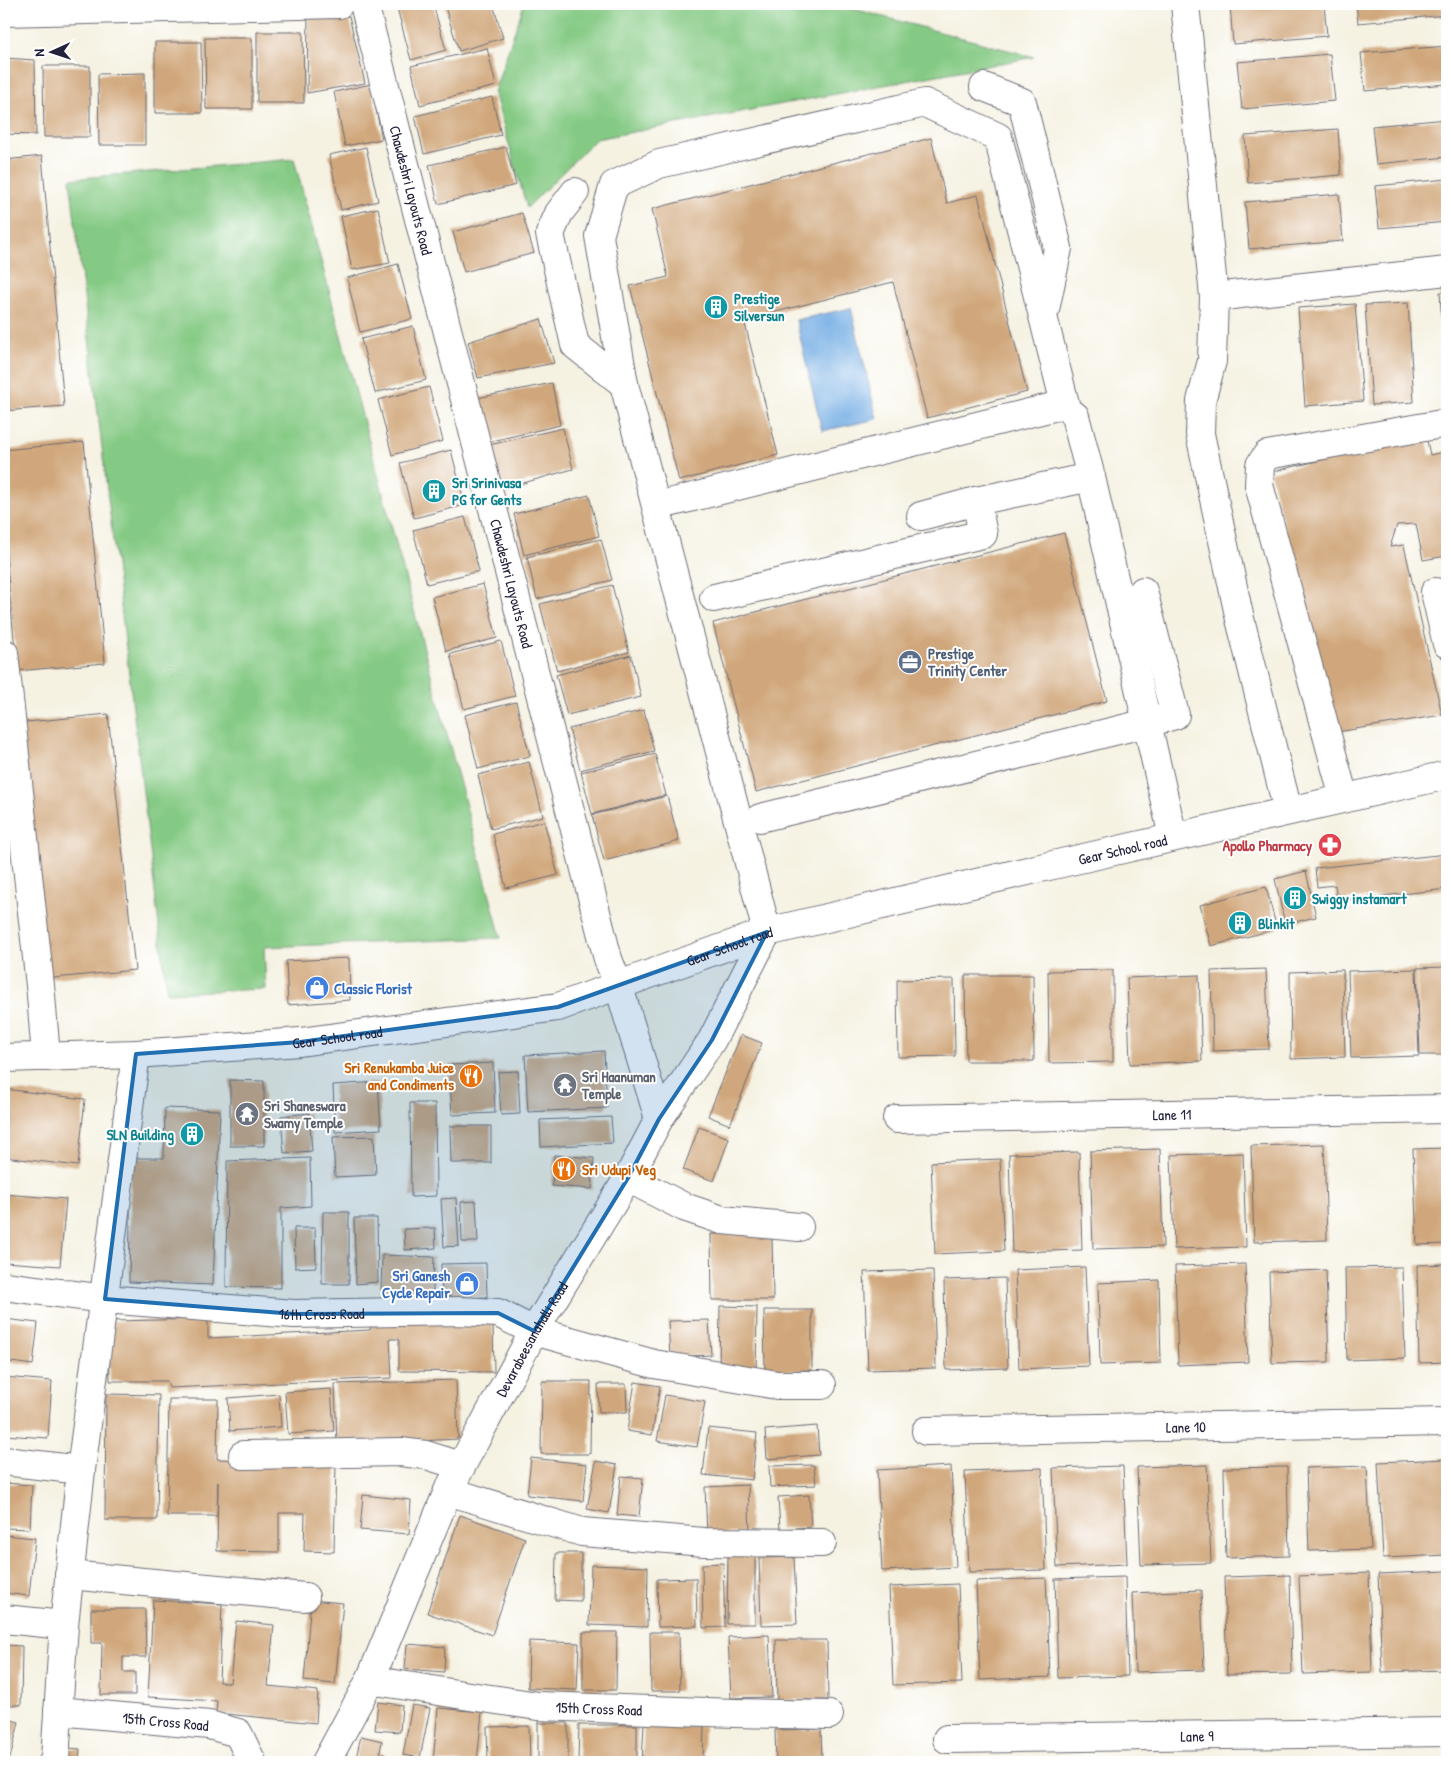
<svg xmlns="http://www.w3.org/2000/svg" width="1451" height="1766" font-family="'Patrick Hand',sans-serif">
<rect width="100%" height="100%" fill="#fff"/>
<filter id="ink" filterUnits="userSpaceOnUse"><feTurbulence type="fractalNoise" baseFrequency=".02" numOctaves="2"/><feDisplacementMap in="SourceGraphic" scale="10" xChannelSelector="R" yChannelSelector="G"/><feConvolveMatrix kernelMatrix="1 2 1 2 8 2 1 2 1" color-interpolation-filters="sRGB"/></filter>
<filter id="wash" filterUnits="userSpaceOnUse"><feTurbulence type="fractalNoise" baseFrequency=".0096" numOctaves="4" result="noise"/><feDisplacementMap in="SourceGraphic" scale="20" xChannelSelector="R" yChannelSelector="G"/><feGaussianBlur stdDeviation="1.12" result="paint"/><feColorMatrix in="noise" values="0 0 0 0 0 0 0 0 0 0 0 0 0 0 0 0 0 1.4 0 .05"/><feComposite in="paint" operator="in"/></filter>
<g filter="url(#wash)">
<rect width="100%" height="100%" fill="#f5f2e2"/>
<path fill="#85ca84" stroke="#547660" d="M524,4H835L1034,57L596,139L527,208L494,92Z
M294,159L501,938L264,947L266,989L167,993L70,179Z"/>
<path fill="#75ade4" stroke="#4c6890" d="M851,308L877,419L822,431L796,320Z"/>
<g id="blocks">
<path fill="#d0a77c" d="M396,4H433L446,50L411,60Z
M444,4H493L503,38L459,51Z
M1230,4H1324L1327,36L1233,44Z
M1356,4H1447V15L1358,23Z
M308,13L349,16L365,83L307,93Z
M257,32H303L304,103H257Z
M205,38H252V109H206Z
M155,42H201L202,113H155Z
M1447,46V84L1365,91L1361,53Z
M487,48L496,86L420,105L411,66Z
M1330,54L1335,101L1242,109L1237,62Z
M4,58L35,60L36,135L4,134Z
M43,66H90V137H44Z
M145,73V145H99L98,74Z
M371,84L382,139L345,146L334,92Z
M492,97L501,135L424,154L415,116Z
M1447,119V157L1376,164L1372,126Z
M1338,129L1341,175L1248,183L1245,136Z
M931,138L947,203L978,195L1027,392L927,418L893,282L744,320L778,455L679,481L630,286L668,277L652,209Z
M366,147L378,201L341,210L329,155Z
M506,147L516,185L438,204L429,165Z
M42,156L64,406L4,411V160Z
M1447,179V222L1379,228L1375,186Z
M1339,194L1343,241L1249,249L1245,202Z
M378,208L390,263L352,270L341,216Z
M522,213L534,253L464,272L453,232Z
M398,264L412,319L360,332L347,278Z
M1440,292H1447V404H1446Z
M1408,303L1414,402L1372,405L1365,305Z
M1355,304L1363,401L1305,406L1298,308Z
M541,319L554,363L478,378L468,342Z
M413,326L426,380L375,393L361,339Z
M552,383L560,425L488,442L477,398Z
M429,387L443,441L392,455L378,400Z
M563,428L573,469L502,489L489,445Z
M1426,436L1430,455L1447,451V556L1423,560L1416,524L1397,525L1390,547L1404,545L1442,715L1337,732L1270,472Z
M84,442L105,663L17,671L4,533V450Z
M451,450L465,505L414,518L400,463Z
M589,495L599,536L524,555L514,514Z
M465,517L479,571L427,584L413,530Z
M1064,533L1107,701L756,792L713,623Z
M601,539L612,580L537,599L527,557Z
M483,584L497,638L446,651L432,597Z
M612,585L629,652L557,671L540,604Z
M501,641L515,696L464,709L450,654Z
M631,655L641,697L567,715L556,675Z
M516,702L530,756L478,769L465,715Z
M644,710L654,751L580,770L569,729Z
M108,714L135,970L44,979L17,723Z
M655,754L666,795L592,814L581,772Z
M529,762L543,816L491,829L478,775Z
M667,796L679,841L604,861L592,815Z
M544,821L558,875L506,888L493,834Z
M1447,854V889L1337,901L1335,885L1317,887L1315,868Z
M1306,871L1316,917L1285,924L1275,879Z
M1266,887L1277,929L1211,946L1200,905Z
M349,958L350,1000L288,1005L286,961Z
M1447,967V1055H1420L1417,968Z
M1266,969L1269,1049L1213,1051L1211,971Z
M1416,969L1419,1056L1351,1058L1348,971Z
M1113,970V1062L1049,1063L1048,971Z
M1343,970L1345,1057L1291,1059L1290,972Z
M965,975H1033L1034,1061H966Z
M1199,975L1202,1061L1130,1064L1127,978Z
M954,979L955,1056L898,1057L897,980Z
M741,1035L762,1043L730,1125L708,1116Z
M604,1051L607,1108L528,1112L525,1055Z
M493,1063L495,1113L452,1115L449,1065Z
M518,1071L520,1114L501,1115L498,1072Z
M230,1080L264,1081V1146H230Z
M378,1082L381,1129L335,1132L333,1085Z
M4,1089L85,1099L78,1166L4,1157Z
M410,1103H435L436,1196L411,1197Z
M165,1108L220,1110L213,1285L129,1282L131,1158H164Z
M309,1113L312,1151L284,1153L281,1116Z
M611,1117L613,1143L541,1147L540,1120Z
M450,1126H491V1163H451Z
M699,1127L729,1138L714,1181L683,1170Z
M374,1136L376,1175L335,1177L333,1137Z
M1324,1144L1327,1240L1254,1242L1251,1146Z
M1447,1148V1244L1417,1245L1413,1149Z
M1160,1149L1163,1247L1093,1249L1090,1151Z
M1079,1152L1082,1250L1012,1252L1009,1154Z
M1243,1153L1246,1247L1174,1249L1171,1155Z
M554,1155L594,1158L592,1189L552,1186Z
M310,1158L311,1206L281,1208V1288L226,1287L227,1161Z
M1000,1159L1004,1251L935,1254L931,1162Z
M4,1194L66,1199L60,1266L4,1262Z
M456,1198L459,1246L444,1247L441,1199Z
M476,1201L478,1242H462L461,1202Z
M323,1212H349V1284H322Z
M354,1218H377L378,1282L356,1284Z
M294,1228H315L316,1267L295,1268Z
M435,1228L436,1248L405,1250L404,1229Z
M711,1234H772L773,1300H712Z
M382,1255L434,1257L433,1292L381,1290Z
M486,1263L487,1297L442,1299L441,1264Z
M1245,1264L1248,1362L1178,1365L1175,1266Z
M1447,1264V1362L1419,1363L1417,1265Z
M1085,1267L1089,1366L1019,1369L1015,1270Z
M1402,1267L1405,1358L1347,1360L1345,1268Z
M933,1270L936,1368L868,1370L864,1272Z
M1326,1270L1329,1362L1272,1363L1269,1272Z
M1005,1278L1008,1368L946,1370L944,1280Z
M1159,1280L1161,1363L1100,1365L1098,1283Z
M720,1306L757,1307L756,1374L719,1373Z
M764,1310H812V1370L765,1371Z
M4,1319L38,1323L33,1365L4,1361Z
M208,1319V1338L370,1330L371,1322L493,1321L494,1372L399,1371V1339H390L392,1378L169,1388L167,1381H110L109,1321Z
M709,1320L711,1355L670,1357L668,1321Z
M4,1377L52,1381L48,1438L4,1435Z
M456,1380L458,1439L337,1445L335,1384Z
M542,1381H591L590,1454H541Z
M635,1382L660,1386L652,1435L627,1431Z
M598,1384H626L627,1412H599Z
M331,1389L334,1431L288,1434L285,1392Z
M106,1394L159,1395L157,1520H105Z
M279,1394L281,1427L230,1431L228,1398Z
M665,1395L705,1402L697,1447L657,1441Z
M169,1399H218L217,1459L336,1463L334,1552L304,1551L305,1513H279V1552L217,1551L218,1482L217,1516H167Z
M817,1426L819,1455L767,1459L765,1430Z
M708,1428L757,1433L752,1480L703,1475Z
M531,1458L587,1464L583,1501L527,1495Z
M1446,1459L1447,1555L1383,1558L1378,1462Z
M596,1461L617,1465L609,1513L587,1509Z
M814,1465L816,1485L770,1487L769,1466Z
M1207,1465L1211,1563L1141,1565L1137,1467Z
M951,1466L956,1567L882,1571L877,1470Z
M1123,1466L1127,1564L1057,1567L1053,1468Z
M1367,1466L1371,1549L1309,1551L1306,1468Z
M1287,1467L1289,1556L1226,1558L1224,1468Z
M1042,1468L1046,1570L969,1572L965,1471Z
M621,1476L643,1478L639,1517L617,1515Z
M4,1483L32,1485L30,1529L4,1528Z
M748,1485L750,1532L707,1535L705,1487Z
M363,1495L411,1500L409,1534L360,1530Z
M809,1495L811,1527L780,1529L778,1497Z
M460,1515L525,1538L492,1635L427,1613Z
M4,1535L35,1538L29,1596L4,1593Z
M556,1553H581V1601L555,1600Z
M728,1554H755V1624H727Z
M794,1557L797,1624L761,1625L759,1558Z
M723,1563L725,1627L703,1628L702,1564Z
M591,1565L648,1567L647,1627L589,1625Z
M1447,1571V1670L1382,1672L1378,1574Z
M1369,1573L1372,1672L1303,1674L1299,1576Z
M1290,1575L1292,1674L1227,1675L1224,1577Z
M1125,1577L1128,1676L1058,1678L1055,1579Z
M696,1578L697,1626L658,1627L657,1579Z
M1046,1578L1050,1677L980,1680L976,1581Z
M958,1584L962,1683L893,1685L889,1587Z
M1201,1590L1204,1670L1135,1672L1132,1593Z
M153,1600L222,1604L219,1682L230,1683L236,1621L274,1625L268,1686L318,1691L316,1723L216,1713L217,1701L148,1697Z
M311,1600L343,1603L335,1684L304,1681Z
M91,1609H145L146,1657H123V1672H135V1695H101L102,1643H91Z
M583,1632H617L616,1690H583Z
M650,1632H679L680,1691H651Z
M769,1635L772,1697L731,1698L728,1637Z
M776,1640H827L828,1700H777Z
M529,1641L579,1643L577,1690L528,1688Z
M407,1644L445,1647L444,1672L405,1669Z
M4,1645L22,1646L21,1705H4Z
M378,1702L402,1705L400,1732L375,1730Z
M412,1705L430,1708L420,1758L403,1755Z
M438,1708L482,1712L477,1762H433Z
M4,1718L19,1722L9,1762H4Z
M538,1723H568V1762H538Z
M644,1724L704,1726L703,1762H642Z
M579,1725H637V1762H578Z
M529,1726L530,1762H488L487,1727Z
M821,1729L822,1761L776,1762L775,1730Z
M361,1736L382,1741L380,1752L391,1758L405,1762H355Z
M58,1747L80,1749L79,1762H57Z"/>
</g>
</g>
<g filter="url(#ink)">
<use href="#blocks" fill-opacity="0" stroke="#6c6b75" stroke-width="1"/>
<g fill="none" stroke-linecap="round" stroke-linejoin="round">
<g stroke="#6c6b75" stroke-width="30">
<g id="minor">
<path id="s1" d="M364,4L608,959L619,987L659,1119"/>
<path d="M1185,4L1214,297"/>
<path d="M4,12L339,4"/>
<path d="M984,87L1022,102L1058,248L1045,310"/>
<path d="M575,192L559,213L550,234L575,345L624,384"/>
<path d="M1075,416L1091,477L1173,837"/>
<path d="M921,516L976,501L1091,477"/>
<path d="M1435,592L1447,644"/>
<path d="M714,598L983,534L976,501"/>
<path d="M4,653L41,995L46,1057"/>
<path d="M1344,798L1259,485L1260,465L1267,455L1447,423"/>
<path d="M1288,811L1239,615L1200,434L1201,401L1212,361L1214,297L1447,271"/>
<path d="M760,818L1147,723L1175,715L1143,591"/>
<path id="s2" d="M897,1119L1447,1109"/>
<path d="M628,1178L684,1207L722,1220L799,1227"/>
<path id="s3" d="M4,1286L105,1299L294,1314L400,1312L460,1311L498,1313L534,1331L654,1364L777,1385H822"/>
<path id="s4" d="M926,1431L1447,1422"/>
<path d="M243,1455L400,1452L426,1455L461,1466"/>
<path d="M4,1461L81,1470"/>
<path d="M448,1491L582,1532L704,1542L822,1543"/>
<path d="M69,1575L305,1597"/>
<path d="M4,1619L64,1625"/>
<path id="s5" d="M370,1680L463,1695L538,1706L735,1713L829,1715"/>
<path id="s6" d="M58,1711L209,1725L238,1733L252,1762"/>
<path id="s7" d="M947,1739L1447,1732"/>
<path d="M53,1762L55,1759L64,1625L81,1470L136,1054"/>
<path id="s8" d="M326,1762L370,1680L448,1491L534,1331L628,1178L659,1119L712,1040L767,932L624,384L599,236L614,185L659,164L925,103L998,137L1065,404L657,506"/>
</g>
</g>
<g stroke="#6c6b75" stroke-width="30">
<g id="major">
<path id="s9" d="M4,1058L136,1054L300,1042L558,1007L767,932L1053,865L1447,775"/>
</g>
</g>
<use href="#minor" stroke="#fff" stroke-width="28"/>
<use href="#major" stroke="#fff" stroke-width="28"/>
</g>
</g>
<path fill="#1f6fb2" fill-opacity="0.2" stroke="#1f6fb2" stroke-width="4" stroke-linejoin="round" d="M767,932L712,1040L659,1119L628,1178L534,1331L498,1313L294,1314L105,1299L136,1054L300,1042L558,1007Z"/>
<defs>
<g id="building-disc" transform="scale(1.25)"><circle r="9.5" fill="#0f9aa8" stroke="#fff"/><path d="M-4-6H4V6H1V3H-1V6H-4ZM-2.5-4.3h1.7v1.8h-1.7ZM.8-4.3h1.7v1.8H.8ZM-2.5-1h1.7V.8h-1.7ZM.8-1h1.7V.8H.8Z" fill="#fff"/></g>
<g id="office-disc" transform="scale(1.25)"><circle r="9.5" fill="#5c6f8a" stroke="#fff"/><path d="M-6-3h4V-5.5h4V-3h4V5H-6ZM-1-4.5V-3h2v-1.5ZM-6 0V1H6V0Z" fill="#fff"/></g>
<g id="pharmacy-disc" transform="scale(1.25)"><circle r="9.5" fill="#e0444e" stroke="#fff"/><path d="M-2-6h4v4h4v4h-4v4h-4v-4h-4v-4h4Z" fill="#fff"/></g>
<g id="shop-disc" transform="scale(1.25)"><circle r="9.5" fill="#3f7fe0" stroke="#fff"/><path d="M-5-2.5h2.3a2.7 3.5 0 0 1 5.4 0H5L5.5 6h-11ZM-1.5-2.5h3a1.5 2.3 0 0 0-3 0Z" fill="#fff"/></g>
<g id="restaurant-disc" transform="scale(1.25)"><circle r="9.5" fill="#e8710a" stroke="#fff"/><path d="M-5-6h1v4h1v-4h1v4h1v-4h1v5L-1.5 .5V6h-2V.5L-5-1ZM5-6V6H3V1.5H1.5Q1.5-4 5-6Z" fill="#fff"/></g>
<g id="temple-disc" transform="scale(1.25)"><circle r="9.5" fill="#6b7280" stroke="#fff"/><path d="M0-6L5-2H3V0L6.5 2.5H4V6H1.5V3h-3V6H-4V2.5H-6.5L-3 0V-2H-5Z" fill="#fff"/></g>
</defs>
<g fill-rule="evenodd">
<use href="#building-disc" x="716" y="307"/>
<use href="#building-disc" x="434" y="491"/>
<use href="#office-disc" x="910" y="662"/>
<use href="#pharmacy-disc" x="1330" y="845"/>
<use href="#building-disc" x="1295" y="898"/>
<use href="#building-disc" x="1240" y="923"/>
<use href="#shop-disc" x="317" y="988"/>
<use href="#restaurant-disc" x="471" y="1076"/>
<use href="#temple-disc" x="565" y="1085"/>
<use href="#temple-disc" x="247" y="1114"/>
<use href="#building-disc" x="192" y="1134"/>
<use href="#restaurant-disc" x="564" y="1169"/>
<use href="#shop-disc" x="467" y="1284"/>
</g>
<g text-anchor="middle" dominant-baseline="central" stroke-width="4" stroke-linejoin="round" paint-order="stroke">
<g font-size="15" fill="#22223b" stroke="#fff">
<text stroke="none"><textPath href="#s1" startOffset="192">Chawdeshri Layouts Road</textPath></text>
<text stroke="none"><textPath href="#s1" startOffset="598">Chawdeshri Layouts Road</textPath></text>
<text stroke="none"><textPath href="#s9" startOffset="1144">Gear School road</textPath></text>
<text stroke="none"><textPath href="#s9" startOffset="739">Gear School road</textPath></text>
<text stroke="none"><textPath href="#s9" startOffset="334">Gear School road</textPath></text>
<text stroke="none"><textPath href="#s2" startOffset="275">Lane 11</textPath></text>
<text stroke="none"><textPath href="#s3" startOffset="319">16th Cross Road</textPath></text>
<text stroke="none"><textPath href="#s8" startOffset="471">Devarabeesanahalli Road</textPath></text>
<text stroke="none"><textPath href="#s4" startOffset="260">Lane 10</textPath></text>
<text stroke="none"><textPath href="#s5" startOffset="231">15th Cross Road</textPath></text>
<text stroke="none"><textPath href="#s6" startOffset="108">15th Cross Road</textPath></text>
<text stroke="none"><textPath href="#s7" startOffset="250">Lane 9</textPath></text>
</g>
<g font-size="15" font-weight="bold" fill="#0d838f" stroke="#fff" text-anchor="start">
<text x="734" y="298">Prestige<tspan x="734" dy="17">Silversun</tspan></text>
<text x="452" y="482">Sri Srinivasa<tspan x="452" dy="17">PG for Gents</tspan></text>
<text x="1312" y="898">Swiggy instamart</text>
<text x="1258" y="923">Blinkit</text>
<text x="174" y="1134" text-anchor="end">SLN Building</text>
</g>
<g font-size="15" font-weight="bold" fill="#4e5e75" stroke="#fff" text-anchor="start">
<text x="928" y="653">Prestige<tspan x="928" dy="17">Trinity Center</tspan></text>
</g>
<g font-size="15" font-weight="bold" fill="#be3a42" stroke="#fff" text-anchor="end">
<text x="1312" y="845">Apollo Pharmacy</text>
</g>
<g font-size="15" font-weight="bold" fill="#366cbe" stroke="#fff" text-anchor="start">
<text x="334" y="988">Classic Florist</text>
<text x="450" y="1275" text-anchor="end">Sri Ganesh<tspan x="450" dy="17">Cycle Repair</tspan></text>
</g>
<g font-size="15" font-weight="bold" fill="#c56008" stroke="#fff" text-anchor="end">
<text x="454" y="1067">Sri Renukamba Juice<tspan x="454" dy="17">and Condiments</tspan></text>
<text x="582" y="1169" text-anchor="start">Sri Udupi Veg</text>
</g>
<g font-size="15" font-weight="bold" fill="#5b616d" stroke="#fff" text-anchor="start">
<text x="582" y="1076">Sri Haanuman<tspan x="582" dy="17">Temple</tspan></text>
<text x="264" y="1105">Sri Shaneswara<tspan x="264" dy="17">Swamy Temple</tspan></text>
</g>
</g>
<rect width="1451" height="1766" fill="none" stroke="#fff" stroke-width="20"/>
<g transform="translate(52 52) rotate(267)" stroke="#ffffff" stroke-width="4" paint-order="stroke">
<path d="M0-4L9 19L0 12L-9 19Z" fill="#22223b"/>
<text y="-8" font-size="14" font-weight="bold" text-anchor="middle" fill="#22223b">N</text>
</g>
</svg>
